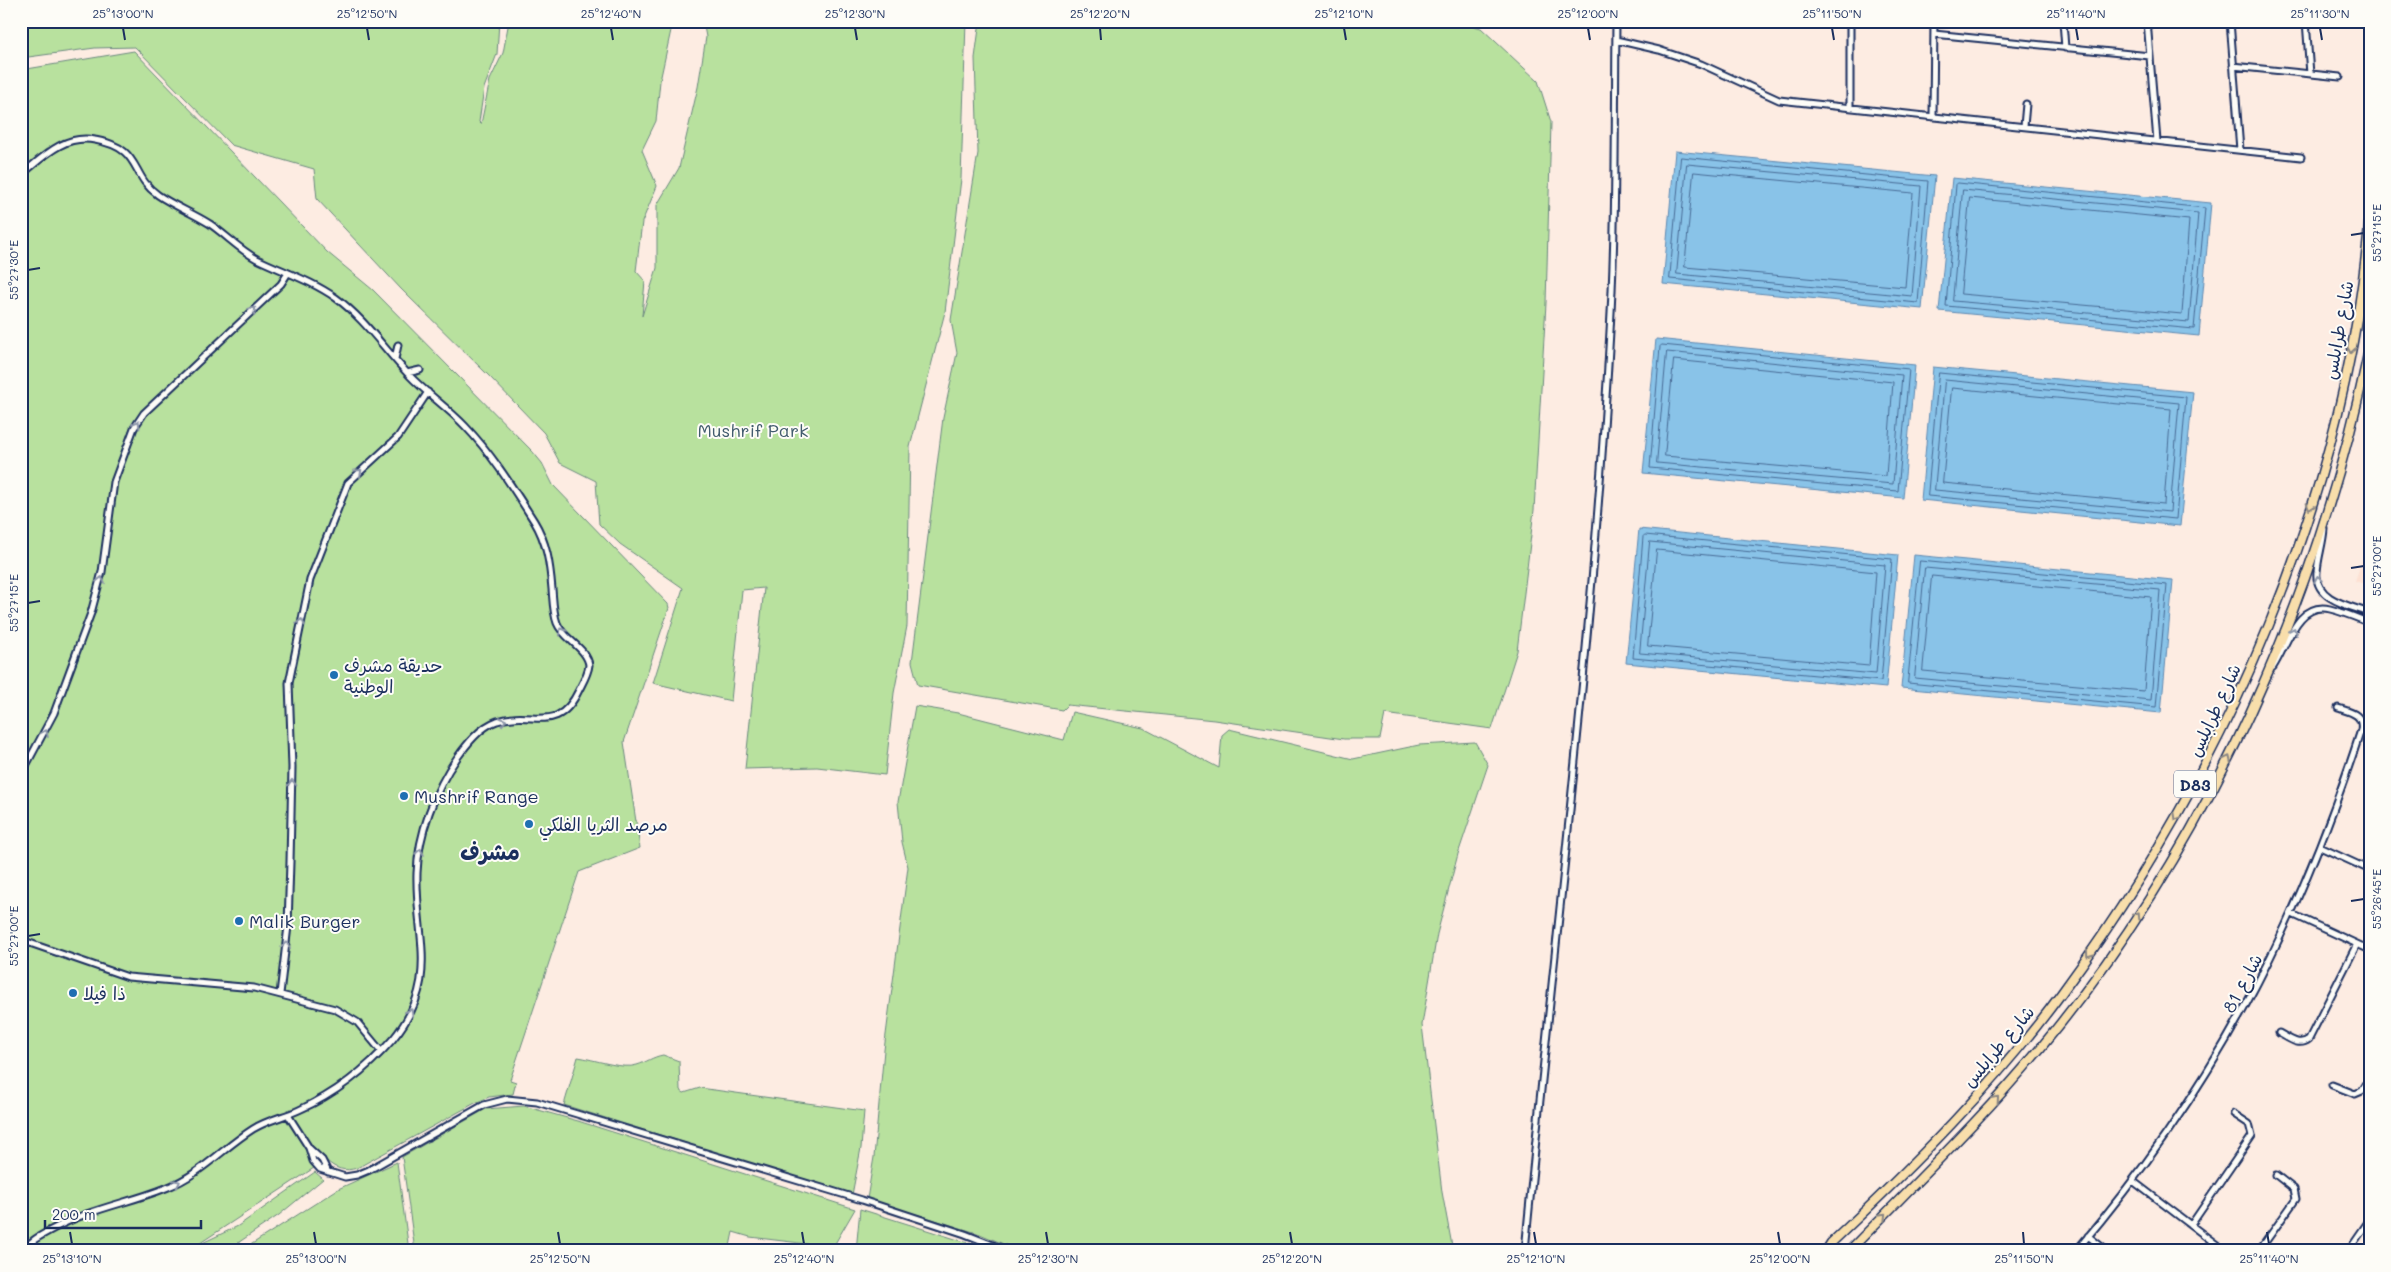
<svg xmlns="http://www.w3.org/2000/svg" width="2391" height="1272" font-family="Mali,'Playpen Sans Arabic',sans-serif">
<rect width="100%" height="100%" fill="#fdece2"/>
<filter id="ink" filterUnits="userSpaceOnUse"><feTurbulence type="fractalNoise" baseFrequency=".02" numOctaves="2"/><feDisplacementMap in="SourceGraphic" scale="10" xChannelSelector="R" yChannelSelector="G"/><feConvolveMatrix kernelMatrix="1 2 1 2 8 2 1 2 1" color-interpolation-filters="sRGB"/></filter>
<g filter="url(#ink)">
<path fill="#fde1d3" d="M2370,538V586L2355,581Z"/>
<path fill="#b8e19e" stroke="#6a887e" d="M21,21H499L497,54L484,88L479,122L481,124L490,80L503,53L509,21H673L660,81L656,121L642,150L657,186L642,222L636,271L645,281L642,316L657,268V205L679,168L698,87L706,37L703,21H966L961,179L945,312L910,447L907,626L894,693L885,775L817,767L745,769L764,588L742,590L731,701L653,683L683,588L620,544L599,524L596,481L560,463L544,433L489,376L401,289L317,199L314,169L231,145L135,47L95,48L21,58Z
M980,21H1457L1481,28L1538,81L1551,122L1546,303L1534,510L1517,651L1492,729L1385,714L1380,739H1344L1214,720L1067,705L1062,710L918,685L912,662L943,418L957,353L951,320L978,153L975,58Z
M134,51L327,252L373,290L532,451L542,463L553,485L668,604L669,608L624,742L640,848L579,872L510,1080L516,1082L513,1094L489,1097L475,1103L357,1168C345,1172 335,1169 326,1160L194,1247L238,1226L315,1172L323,1179L279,1215L226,1251H21V70Z
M915,706L958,713L1064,740L1072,712L1143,728L1219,768L1222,735L1229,729L1353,759L1419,745L1475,742L1488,765L1458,854L1437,934L1422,1025L1442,1192L1453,1251H1020L980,1234L867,1199L874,1157L884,1050L908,867L902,842L898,802Z
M663,1055L679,1061L680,1090L684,1093L700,1088L864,1111L861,1148L852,1195L564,1105L578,1057C593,1059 623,1070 637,1065C647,1062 652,1057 663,1055Z
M524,1106L578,1121L855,1209L833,1247L750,1237L733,1232L729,1251H415L402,1157L486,1109Z
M397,1162L409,1251H241L338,1189Z
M860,1209L984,1248L990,1251H856Z"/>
<path fill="#89c3e8" stroke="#5d88b1" d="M1675,151L1935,176L1922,309L1663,284Z
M1952,178L2211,203L2199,336L1939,311Z
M1656,339L1915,365L1903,498L1643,473Z
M1933,367L2193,392L2180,526L1921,500Z
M1639,529L1898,555L1886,688L1626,663Z
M1914,555L2173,580L2161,713L1901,688Z"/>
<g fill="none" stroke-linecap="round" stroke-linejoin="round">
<path stroke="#476a95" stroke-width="1" d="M1681,157L1928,181L1918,303L1670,279Z
M1687,164L1921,186L1912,296L1677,274Z
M1694,172L1913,193L1905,287L1685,267Z
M1958,183L2205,208L2194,329L1946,306L1956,185Z
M1963,190L2198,213L2189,322L1953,301Z
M1970,198L2189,220L2182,314L1961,294Z
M1662,345L1909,369L1898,491L1650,468L1660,347Z
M1667,352L1902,375L1893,484L1657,463Z
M1674,360L1893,382L1886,476L1665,456Z
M1939,373L2186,397L2176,519L1928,496Z
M1945,380L2179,403L2170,512L1935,490Z
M1952,388L2171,409L2164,504L1943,483Z
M1645,535L1892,559L1881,681L1633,658L1643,537Z
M1650,542L1885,565L1876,674L1640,653Z
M1657,550L1876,572L1869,666L1648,646Z
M1920,561L2167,585L2156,707L1908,683Z
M1925,568L2160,590L2151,700L1915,678Z
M1932,576L2151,597L2144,691L1923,671Z"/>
<g stroke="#1b2f5e" stroke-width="9">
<path id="minor" d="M2063,21L2065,48
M2147,21L2157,141
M2230,21L2240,150
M2306,21L2310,74
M1934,34L2150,56
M1616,40L1659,50L1701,64L1779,100L2301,157
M2233,66L2340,77
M1850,107V21
M1933,117L1934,21
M2024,126L2026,104
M21,175C43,157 64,134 95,140C143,148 129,175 158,195C174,206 193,213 210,224C226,235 240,250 257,259C284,272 312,281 336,298C365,319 384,349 409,375C426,393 447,407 465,426C492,454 513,488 534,521C547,542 550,565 552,589C553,600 553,612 557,623C563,639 587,648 589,665C588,674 583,682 579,690C557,736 534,709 497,721C480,727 467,744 457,758C435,789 418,835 417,873C415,937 441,981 393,1039C367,1069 335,1094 299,1110C284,1117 267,1120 253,1129C223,1148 200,1175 166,1188C126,1204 91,1208 51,1230C40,1236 30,1241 22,1251
M395,359L398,345
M407,373L420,370
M2324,529C2323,544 2318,557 2317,572C2314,600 2350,606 2370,613
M2273,667C2287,646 2297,601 2330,609C2343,612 2357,618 2370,623
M21,775L54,713L91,613L102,572L114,482L134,428L144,413L281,284L288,273
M2320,847L2370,870
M2292,914L2370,950
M21,940L128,977L254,988L335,1009L357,1022L381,1051
M280,994L288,926L290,862L292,767L289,683L310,580L348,483L398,437L428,392
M2279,1033C2290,1039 2299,1047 2309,1039L2357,944
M2332,1085L2355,1094L2362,1091L2370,1078
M288,1115L309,1148L313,1161L320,1169L345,1177L357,1175L369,1170L484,1105L507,1099L537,1102L862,1200L965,1234L1008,1251
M309,1148L322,1160L328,1172
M2133,1181L2225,1251
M2191,1225L2252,1136L2249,1124L2234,1114
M2088,1236L2107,1251
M1525,1251C1554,944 1593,639 1610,331C1616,228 1615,125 1616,21
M2076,1251C2213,1090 2296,931 2361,730C2364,714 2350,712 2338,708
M2259,1251L2296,1199L2294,1189L2276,1175
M2348,1251L2370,1219"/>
</g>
<g stroke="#1b2f5e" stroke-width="11">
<path id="highway" d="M2369,21L2370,41
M1826,1251L1831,1243C1912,1167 1995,1084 2061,994C2226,770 2347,495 2370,215
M1849,1251C1915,1183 1983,1118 2043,1045C2209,845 2318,598 2370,345"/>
</g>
<use href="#minor" stroke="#fdfcf7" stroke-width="5"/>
<use href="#highway" stroke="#f8deab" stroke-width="8"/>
</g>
<defs><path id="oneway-chevron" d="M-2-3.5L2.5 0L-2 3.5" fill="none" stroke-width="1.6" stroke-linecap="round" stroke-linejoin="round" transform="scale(1.25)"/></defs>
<g stroke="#8c96aa">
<use href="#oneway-chevron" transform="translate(253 310) rotate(-43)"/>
<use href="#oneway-chevron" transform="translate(137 424) rotate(-59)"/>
<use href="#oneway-chevron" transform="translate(359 472) rotate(-42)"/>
<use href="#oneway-chevron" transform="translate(2318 579) rotate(-101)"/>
<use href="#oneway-chevron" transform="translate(101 580) rotate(-78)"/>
<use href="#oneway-chevron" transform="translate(301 622) rotate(-78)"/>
<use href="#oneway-chevron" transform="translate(562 631) rotate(-124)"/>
<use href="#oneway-chevron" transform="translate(2293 631) rotate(-65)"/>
<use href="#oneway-chevron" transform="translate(503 721) rotate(-12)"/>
<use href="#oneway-chevron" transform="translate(45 733) rotate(-64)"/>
<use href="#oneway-chevron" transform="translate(292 783) rotate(-90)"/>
<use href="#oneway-chevron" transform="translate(420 852) rotate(-80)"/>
<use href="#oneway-chevron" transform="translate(286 945) rotate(-83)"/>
<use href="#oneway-chevron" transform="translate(410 1012) rotate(-63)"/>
<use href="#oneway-chevron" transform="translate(177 1183) rotate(-26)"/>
</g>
<g stroke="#8a8684">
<use href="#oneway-chevron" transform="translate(2351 350) rotate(100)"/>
<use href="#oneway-chevron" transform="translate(2310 507) rotate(108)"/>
<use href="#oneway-chevron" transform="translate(2228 759) rotate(-64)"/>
<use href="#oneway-chevron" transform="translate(2177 817) rotate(119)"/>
<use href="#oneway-chevron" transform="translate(2137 915) rotate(-57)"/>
<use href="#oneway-chevron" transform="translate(2089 954) rotate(125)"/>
<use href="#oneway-chevron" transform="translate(1996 1099) rotate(-49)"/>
<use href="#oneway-chevron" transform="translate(1883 1216) rotate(-46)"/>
</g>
</g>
<path fill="none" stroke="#1b2f5e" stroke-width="2" d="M123,28L125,40M367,28L369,40M611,28L613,40M855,28L857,40M1100,28L1101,40M1344,28L1346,40M1588,28L1590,40M1832,28L1834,40M2076,28L2078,40M2320,28L2322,40M2351,235L2364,233M28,270L40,268M2351,568L2364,566M28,603L40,601M2351,901L2364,899M28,936L40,934M70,1232L72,1244M314,1232L316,1244M558,1232L560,1244M802,1232L804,1244M1046,1232L1048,1244M1290,1232L1292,1244M1534,1232L1536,1244M1778,1232L1780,1244M2023,1232L2024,1244M2267,1232L2269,1244"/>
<g fill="#1f6fb2" stroke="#fdfcf7" stroke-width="2">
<circle cx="334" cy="675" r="5"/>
<circle cx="404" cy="796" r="5"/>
<circle cx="529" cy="824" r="5"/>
<circle cx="239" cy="921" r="5"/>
<circle cx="73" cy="993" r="5"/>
</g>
<g text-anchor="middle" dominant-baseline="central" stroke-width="4" stroke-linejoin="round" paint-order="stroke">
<rect fill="#fdfcf7" stroke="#5f6c8c" stroke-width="1" x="2174" y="770.5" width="42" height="27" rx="4"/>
<g font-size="16" font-weight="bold" fill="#1b2f5e">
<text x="2195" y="784">D83</text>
</g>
<g font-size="18" fill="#1b2f5e" stroke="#fdfcf7">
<text transform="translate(2338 330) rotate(-80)">شارع طرابلس</text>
<text transform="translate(2214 710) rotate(-65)">شارع طرابلس</text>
<text transform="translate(2242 983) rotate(-62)">شارع 81</text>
<text transform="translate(1998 1046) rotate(-50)">شارع طرابلس</text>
</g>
<g font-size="18" fill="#425c6e" stroke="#fdfcf7">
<text x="753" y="430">Mushrif Park</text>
</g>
<g font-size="18" fill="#1b2f5e" stroke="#fdfcf7" text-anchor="start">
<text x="344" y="665">حديقة مشرف<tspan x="344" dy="21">الوطنية</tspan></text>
<text x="414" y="796">Mushrif Range</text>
<text x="539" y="824">مرصد الثريا الفلكي</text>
<text x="249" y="921">Malik Burger</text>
<text x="83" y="993">ذا فيلا</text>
</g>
<g font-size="22" font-weight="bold" fill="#1b2f5e" stroke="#fdfcf7">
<text x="490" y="851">مشرف</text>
</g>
</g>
<rect width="2391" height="1272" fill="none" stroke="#fdfcf7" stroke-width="55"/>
<path d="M45 1220v8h156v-8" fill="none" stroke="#1b2f5e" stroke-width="2.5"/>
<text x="52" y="1220" font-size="15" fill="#1b2f5e" stroke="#fdfcf7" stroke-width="4" paint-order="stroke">200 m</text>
<rect x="28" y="28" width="2336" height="1216" fill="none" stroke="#1b2f5e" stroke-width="2"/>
<g font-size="12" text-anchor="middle" fill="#1b2f5e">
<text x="123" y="18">25°13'00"N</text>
<text x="367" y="18">25°12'50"N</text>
<text x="611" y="18">25°12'40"N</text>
<text x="855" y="18">25°12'30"N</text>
<text x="1100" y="18">25°12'20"N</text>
<text x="1344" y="18">25°12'10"N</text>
<text x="1588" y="18">25°12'00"N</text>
<text x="1832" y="18">25°11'50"N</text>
<text x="2076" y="18">25°11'40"N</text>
<text x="2320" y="18">25°11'30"N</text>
<text transform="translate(2377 233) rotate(-90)" y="4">55°27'15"E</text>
<text transform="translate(14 270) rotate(-90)" y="4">55°27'30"E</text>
<text transform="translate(2377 566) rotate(-90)" y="4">55°27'00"E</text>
<text transform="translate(14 603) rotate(-90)" y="4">55°27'15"E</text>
<text transform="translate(2377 899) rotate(-90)" y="4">55°26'45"E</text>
<text transform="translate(14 936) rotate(-90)" y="4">55°27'00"E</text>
<text x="72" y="1263">25°13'10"N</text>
<text x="316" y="1263">25°13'00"N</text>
<text x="560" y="1263">25°12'50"N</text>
<text x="804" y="1263">25°12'40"N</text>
<text x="1048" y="1263">25°12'30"N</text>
<text x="1292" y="1263">25°12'20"N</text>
<text x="1536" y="1263">25°12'10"N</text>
<text x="1780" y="1263">25°12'00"N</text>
<text x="2024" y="1263">25°11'50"N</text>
<text x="2269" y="1263">25°11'40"N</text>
</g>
</svg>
